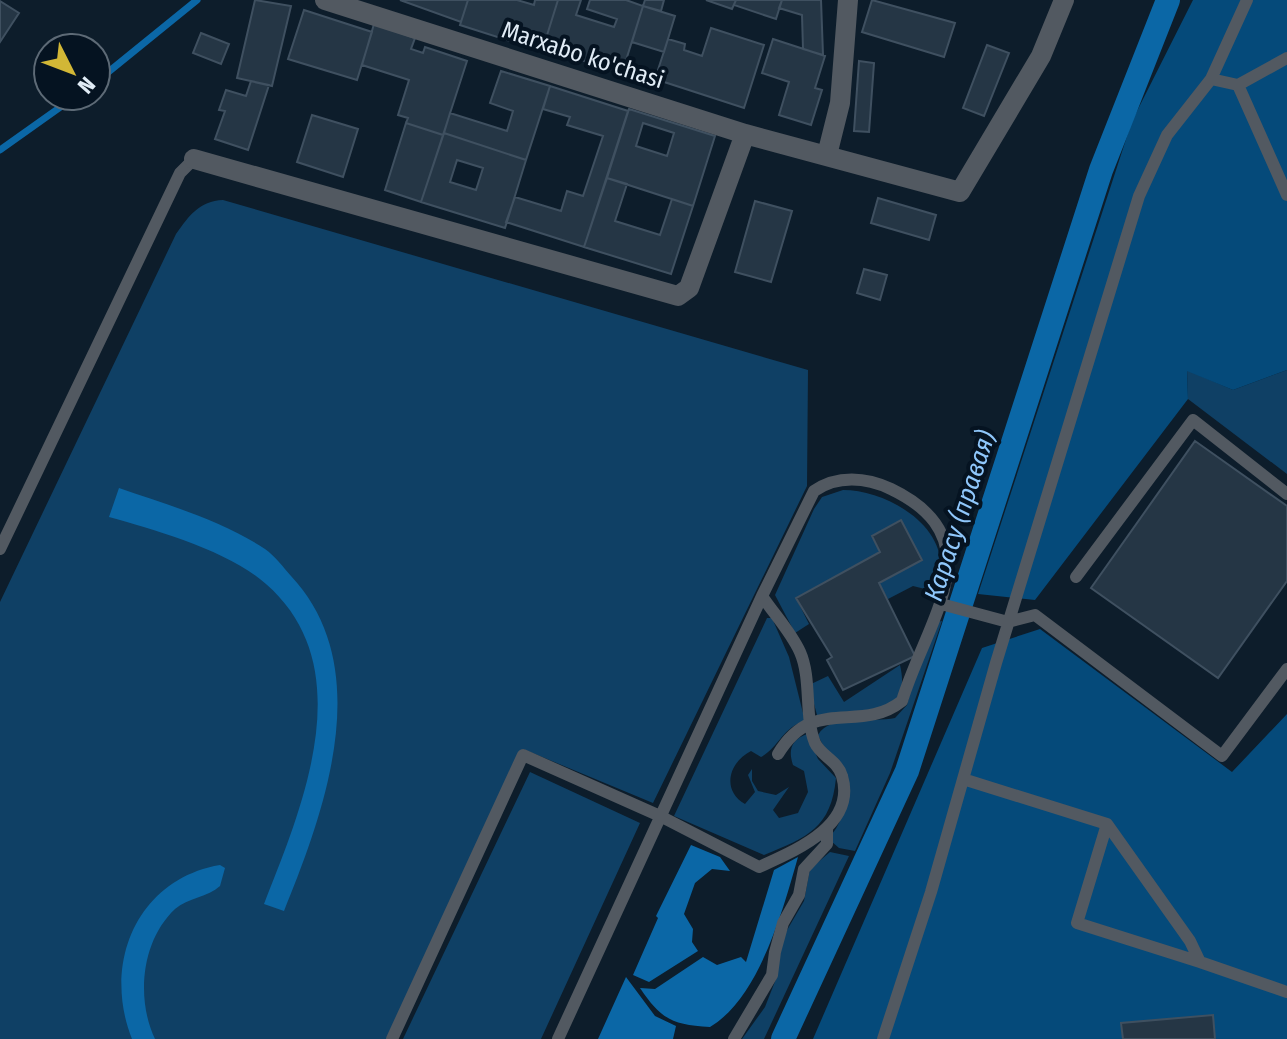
<svg xmlns="http://www.w3.org/2000/svg" width="1287" height="1039" font-family="'Fira Sans Condensed',sans-serif">
<rect width="100%" height="100%" fill="#0d1d2b"/>
<path fill="#0f4065" d="M223,200L808,370L807,486L653,803L523,749L386,1039H0V602L176,234C189,216 199,201 223,200Z
M1187,370L1233,390L1287,370V474L1188,399Z
M843,490C889,490 956,530 938,585L929,590L913,586L888,599L879,583L922,560L900,521L872,536L880,552L796,598L809,624L795,633L775,595L814,509L822,497Z
M767,618H772L789,657L805,721C783,727 779,747 761,757L751,751C729,762 721,790 745,804L755,792L748,775L752,769V781L758,791L776,795L789,787L773,810L779,818L798,813L808,792L804,771L793,765C788,750 791,740 807,734L818,759L836,778C831,828 808,837 764,855L674,816Z
M942,621L890,773L855,851L839,848L831,841V835C839,826 841,818 845,807C858,767 831,767 818,735C830,713 873,723 895,718L907,705L914,677L937,622Z
M900,665C913,719 861,713 823,717L817,715L809,685L828,676L844,702Z
M530,772L640,823L541,1039H403Z
M830,852L849,856L764,1039H742L765,1007L776,979L783,937L804,901L810,869Z"/>
<path fill="#054a7a" d="M1193,0H1287V370L1233,390L1187,371L1188,399L1035,600L978,594L1132,121Z
M1040,629L1232,772L1287,714V1039H1215L1212,1015L1122,1023L1123,1039H813L982,648Z"/>
<path fill="#0b67a6" d="M119,488C168,505 221,520 265,549C275,556 283,567 291,576C377,668 325,810 284,911L264,904C302,807 362,668 266,584C229,551 156,530 109,517Z
M691,845L720,857L730,871L712,869L695,883L684,914L693,929L692,942L698,951L649,982L633,975L658,918L656,916Z
M798,857C783,910 759,998 710,1027C672,1025 661,1019 640,988L655,989L703,957L717,965L741,957L746,962L774,870Z
M220,865L225,868L220,886C208,897 188,898 175,909C141,941 136,999 155,1039H132C102,964 137,879 220,865Z
M626,977L655,1016L676,1026L673,1039H598Z"/>
<g fill="none" stroke-linecap="round" stroke-linejoin="round">
<path stroke="#0b67a6" stroke-width="7" d="M96,82L197,0
M0,150L76,96"/>
<path stroke="#0b67a6" stroke-width="24" d="M783,1039L907,771L1101,170L1168,0"/>
</g>
<path fill="#253645" stroke="#3f5060" stroke-width="2" fill-rule="evenodd" d="M255,0L291,6L272,86L237,78Z
M400,0H468L461,22Z
M468,0H517L534,5L535,0H558L543,48L538,50L460,25Z
M558,0H581L576,15L614,27L617,19L587,9L590,0H626L643,6L622,73L543,48Z
M645,0H664L661,11L643,6Z
M706,0H736L732,9Z
M736,0H782L776,19L734,5Z
M782,0H821L823,55L803,49L802,15L779,8Z
M872,0L955,23L944,57L862,32Z
M0,1L19,13L0,42Z
M643,6L675,16L664,52L632,42Z
M304,10L372,32L357,80L288,59Z
M374,24L415,38L411,49L423,53L425,47L467,61L443,135L406,123L408,118L398,115L409,80L362,65Z
M711,28L764,45L744,108L655,79L668,39L685,44L684,50L702,56Z
M201,33L229,44L221,64L193,53Z
M773,39L825,56L815,88L822,90L811,125L779,115L789,82L762,73Z
M987,45L1009,53L984,116L963,108Z
M859,61L874,63L869,132L854,131Z
M501,71L550,86L526,160L444,133L450,113L507,131L513,111L490,103Z
M251,81L269,85L248,150L215,139L225,111L219,110L226,90L246,96Z
M550,86L628,111L584,247L506,222L515,197L561,211L567,191L583,196L603,136L567,125L570,117L543,109Z
M629,109L715,136L693,206L607,178ZM643,123L674,133L667,156L636,146Z
M312,115L358,129L343,177L297,162Z
M406,123L443,135L421,202L385,190Z
M444,133L526,160L505,228L421,202ZM457,160L483,168L476,190L450,182Z
M607,178L627,184L615,221L660,235L672,199L693,206L671,274L584,247Z
M878,198L936,215L929,240L871,223Z
M755,201L792,211L771,282L735,272Z
M864,269L887,275L880,300L857,293Z
M1195,441L1287,506V581L1218,678L1091,588Z
M901,520L922,560L879,583L915,656L843,690L827,660L832,657L796,598L880,552L872,536Z
M1213,1015L1215,1039H1123L1121,1023Z"/>
<g fill="none" stroke-linecap="round" stroke-linejoin="round">
<path stroke="#525961" stroke-width="12" d="M1211,79L1238,85L1287,195
M1238,85L1287,58
M0,549L180,173L194,159
M1076,577L1193,420L1287,494
M941,604L1008,622L1035,615L1222,756L1287,669
M963,779L1107,824L1190,941L1200,962L1287,992
M1107,824L1077,923L1200,962
M392,1039L523,755L660,816L759,867C794,851 857,826 842,776C838,761 821,756 815,743C804,716 812,679 800,652C791,632 774,614 762,596
M558,1039L762,596L814,491C837,475 866,477 891,489C997,540 926,621 902,701C859,735 814,694 778,754
M734,1039L772,975L775,952L783,923L799,895L804,869L827,844V829
M883,1039L931,892L996,663L1139,196L1167,135L1211,79L1247,0"/>
<path stroke="#525961" stroke-width="20" d="M325,0L745,134L960,192L1041,56L1064,0
M827,155L840,103L848,0
M194,159L678,296L689,288L745,134"/>
</g>
<g text-anchor="middle" dominant-baseline="central" stroke-width="8" stroke-linejoin="round" paint-order="stroke">
<g font-size="24" fill="#e1ecf6" stroke="#051321">
<text transform="translate(583 55) rotate(18)">Marxabo ko'chasi</text>
</g>
<g font-size="26" font-style="italic" fill="#8fc7fb" stroke="#051321">
<text transform="translate(960 516) rotate(-72)">Карасу (правая)</text>
</g>
</g>
<g transform="translate(72 72) rotate(132)"><circle r="38" fill="#051321" stroke="#5d6a76" stroke-width="2"/>
<path d="M0-6L14 30L0 20L-14 30Z" fill="#d2b736"/>
<text y="-12" font-size="22" font-weight="bold" text-anchor="middle" fill="#e1ecf6">N</text>
</g>
</svg>
